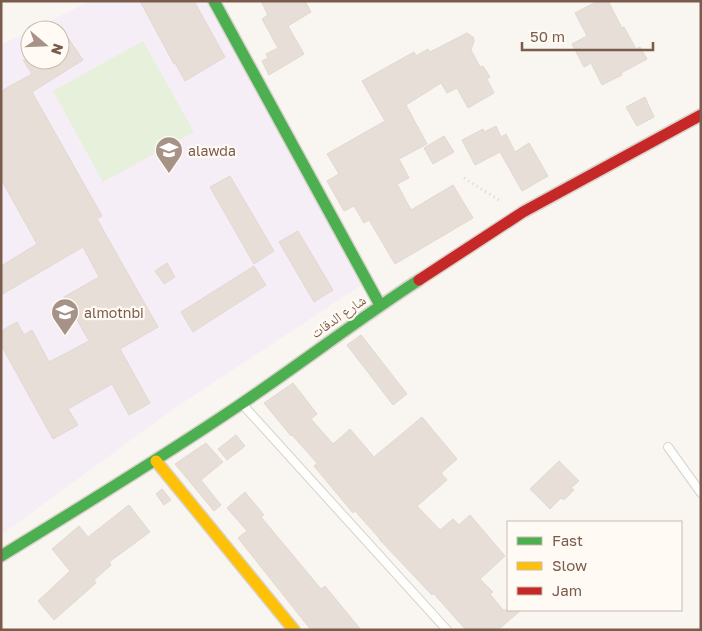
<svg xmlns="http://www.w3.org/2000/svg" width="702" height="631" font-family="'Golos Text','Noto Naskh Arabic',sans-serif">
<rect width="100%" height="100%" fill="#f9f5f0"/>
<path fill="#f6eef6" d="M90,1H212L363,284L172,410L1,535V45L30,31V60H60V30H32Z"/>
<path fill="#e7f0db" d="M143,41L194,132L103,182L53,91Z"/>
<path fill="#e6ded7" stroke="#e2d8d2" d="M140,1H194L225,57L185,81L175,63L174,64Z
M261,1H305L311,12L288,26L304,54L269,75L262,61L268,58L266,54L278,48L262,19L268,15Z
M598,1H608L622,28L624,27L636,49L640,47L647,59L621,73L622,75L602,85L591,63L584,67L572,44L587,36L575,13Z
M60,26L83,60L32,92L102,216L97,219L158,327L120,349L150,403L129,415L112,384L68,409L78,425L53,439L1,345V331L17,322L24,335L32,330L49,362L89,341L64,297L99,277L83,247L1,295V266L37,244L1,179V91L32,74L23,60H60Z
M467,33L473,37L474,41L471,50L480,67L483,66L490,77L487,79L494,93L468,108L457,88L447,93L441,83L406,105L427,144L399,159L409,178L397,184L411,210L453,185L473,218L395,264L369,220L364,223L354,206L344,211L327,181L339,174L327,154L385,121L362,81L414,52L416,56L428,49L430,52Z
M645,97L654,117L637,126L626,107Z
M496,126L501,137L506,134L515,152L529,143L548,176L522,191L500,152L475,165L462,140L483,129L484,132Z
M444,136L454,152L433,164L424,148Z
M230,176L274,251L254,264L210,187Z
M298,231L333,290L314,302L279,242Z
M167,263L175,277L164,284L155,271Z
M254,266L266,285L193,332L181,312Z
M361,335L407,394L393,405L347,345Z
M293,383L317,414L311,419L333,444L350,429L374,457L422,417L457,459L441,473L447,480L417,506L440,530L453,519L459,525L470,515L505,556L480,579L493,592L490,594L503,610H521L498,630H466L433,593L432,595L379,539H380L355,511L353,513L314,466L317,463L292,435L291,436L264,403Z
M236,435L245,446L227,460L218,449Z
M206,443L223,462L201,480L221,505L214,511L175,464Z
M559,461L579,481L571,488L574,490L564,500L561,498L550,509L530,489Z
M162,489L171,500L164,505L156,494Z
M245,492L264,515L261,517L321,589L325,586L361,630H311L238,538L247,531L227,508Z
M129,505L150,532L109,562L111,565L94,580L96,583L54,620L38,601L70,571L52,549L79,526L88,537Z"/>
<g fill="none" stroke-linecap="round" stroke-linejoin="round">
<g stroke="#d7d1cb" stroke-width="10">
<path id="lane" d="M243,405L447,630
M668,447L701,493"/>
</g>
<g stroke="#d9d2cb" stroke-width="14">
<path id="fast" d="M214,1L380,305
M1,556C81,507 161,458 238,406C299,365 357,320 419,280"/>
</g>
<g stroke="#d9d2cb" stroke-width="14">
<path id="slow" d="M156,461L294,630"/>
</g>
<g stroke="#d9d2cb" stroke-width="14">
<path id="jam" d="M419,280L523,212L701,115"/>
</g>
<path stroke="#dcd5d0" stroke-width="3" stroke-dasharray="1 4" stroke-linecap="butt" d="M464,178L502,202"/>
<use href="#lane" stroke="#fefefd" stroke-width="8"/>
<use href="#fast" stroke="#4caf50" stroke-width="11"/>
<use href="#slow" stroke="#ffc107" stroke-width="11"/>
<use href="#jam" stroke="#c62828" stroke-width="11"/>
</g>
<defs>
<g id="school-pin" transform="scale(1.4375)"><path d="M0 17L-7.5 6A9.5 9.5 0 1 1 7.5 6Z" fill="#a69286" stroke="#fffaf3"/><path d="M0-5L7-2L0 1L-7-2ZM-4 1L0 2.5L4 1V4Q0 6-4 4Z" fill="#fff"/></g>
</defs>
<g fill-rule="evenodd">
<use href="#school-pin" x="169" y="150"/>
<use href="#school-pin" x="65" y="312"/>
</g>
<g text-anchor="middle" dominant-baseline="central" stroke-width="4.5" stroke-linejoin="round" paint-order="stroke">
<g font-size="14" fill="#7a5c4d" stroke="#fffaf3" text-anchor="start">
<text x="188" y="150">alawda</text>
<text x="84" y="312">almotnbi</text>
</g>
<g font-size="14" fill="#7a5c4d" stroke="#fffaf3">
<text transform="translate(338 316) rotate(-35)">شارع الدقات</text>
</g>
</g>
<rect width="702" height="631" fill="none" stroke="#7a5c4d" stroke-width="5"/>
<rect x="507" y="521" width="175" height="90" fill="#fffaf3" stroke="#cabbb1"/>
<rect x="517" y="537" width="25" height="8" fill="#4caf50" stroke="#cabbb1"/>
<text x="552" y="546" font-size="15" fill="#7a5c4d">Fast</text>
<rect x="517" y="562" width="25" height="8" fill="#ffc107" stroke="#cabbb1"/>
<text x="552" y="571" font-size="15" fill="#7a5c4d">Slow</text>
<rect x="517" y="587" width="25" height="8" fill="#c62828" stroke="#cabbb1"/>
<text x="552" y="596" font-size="15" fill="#7a5c4d">Jam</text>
<g transform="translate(45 45) rotate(109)"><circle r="24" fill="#fffaf3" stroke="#cabbb1"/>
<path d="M0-4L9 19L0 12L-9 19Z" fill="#a69286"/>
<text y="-8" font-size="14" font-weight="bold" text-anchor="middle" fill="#7a5c4d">N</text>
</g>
<path d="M522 42v8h131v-8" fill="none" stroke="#7a5c4d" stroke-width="2.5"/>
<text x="530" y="42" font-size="15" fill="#7a5c4d" stroke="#fffaf3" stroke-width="4" paint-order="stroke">50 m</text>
</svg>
